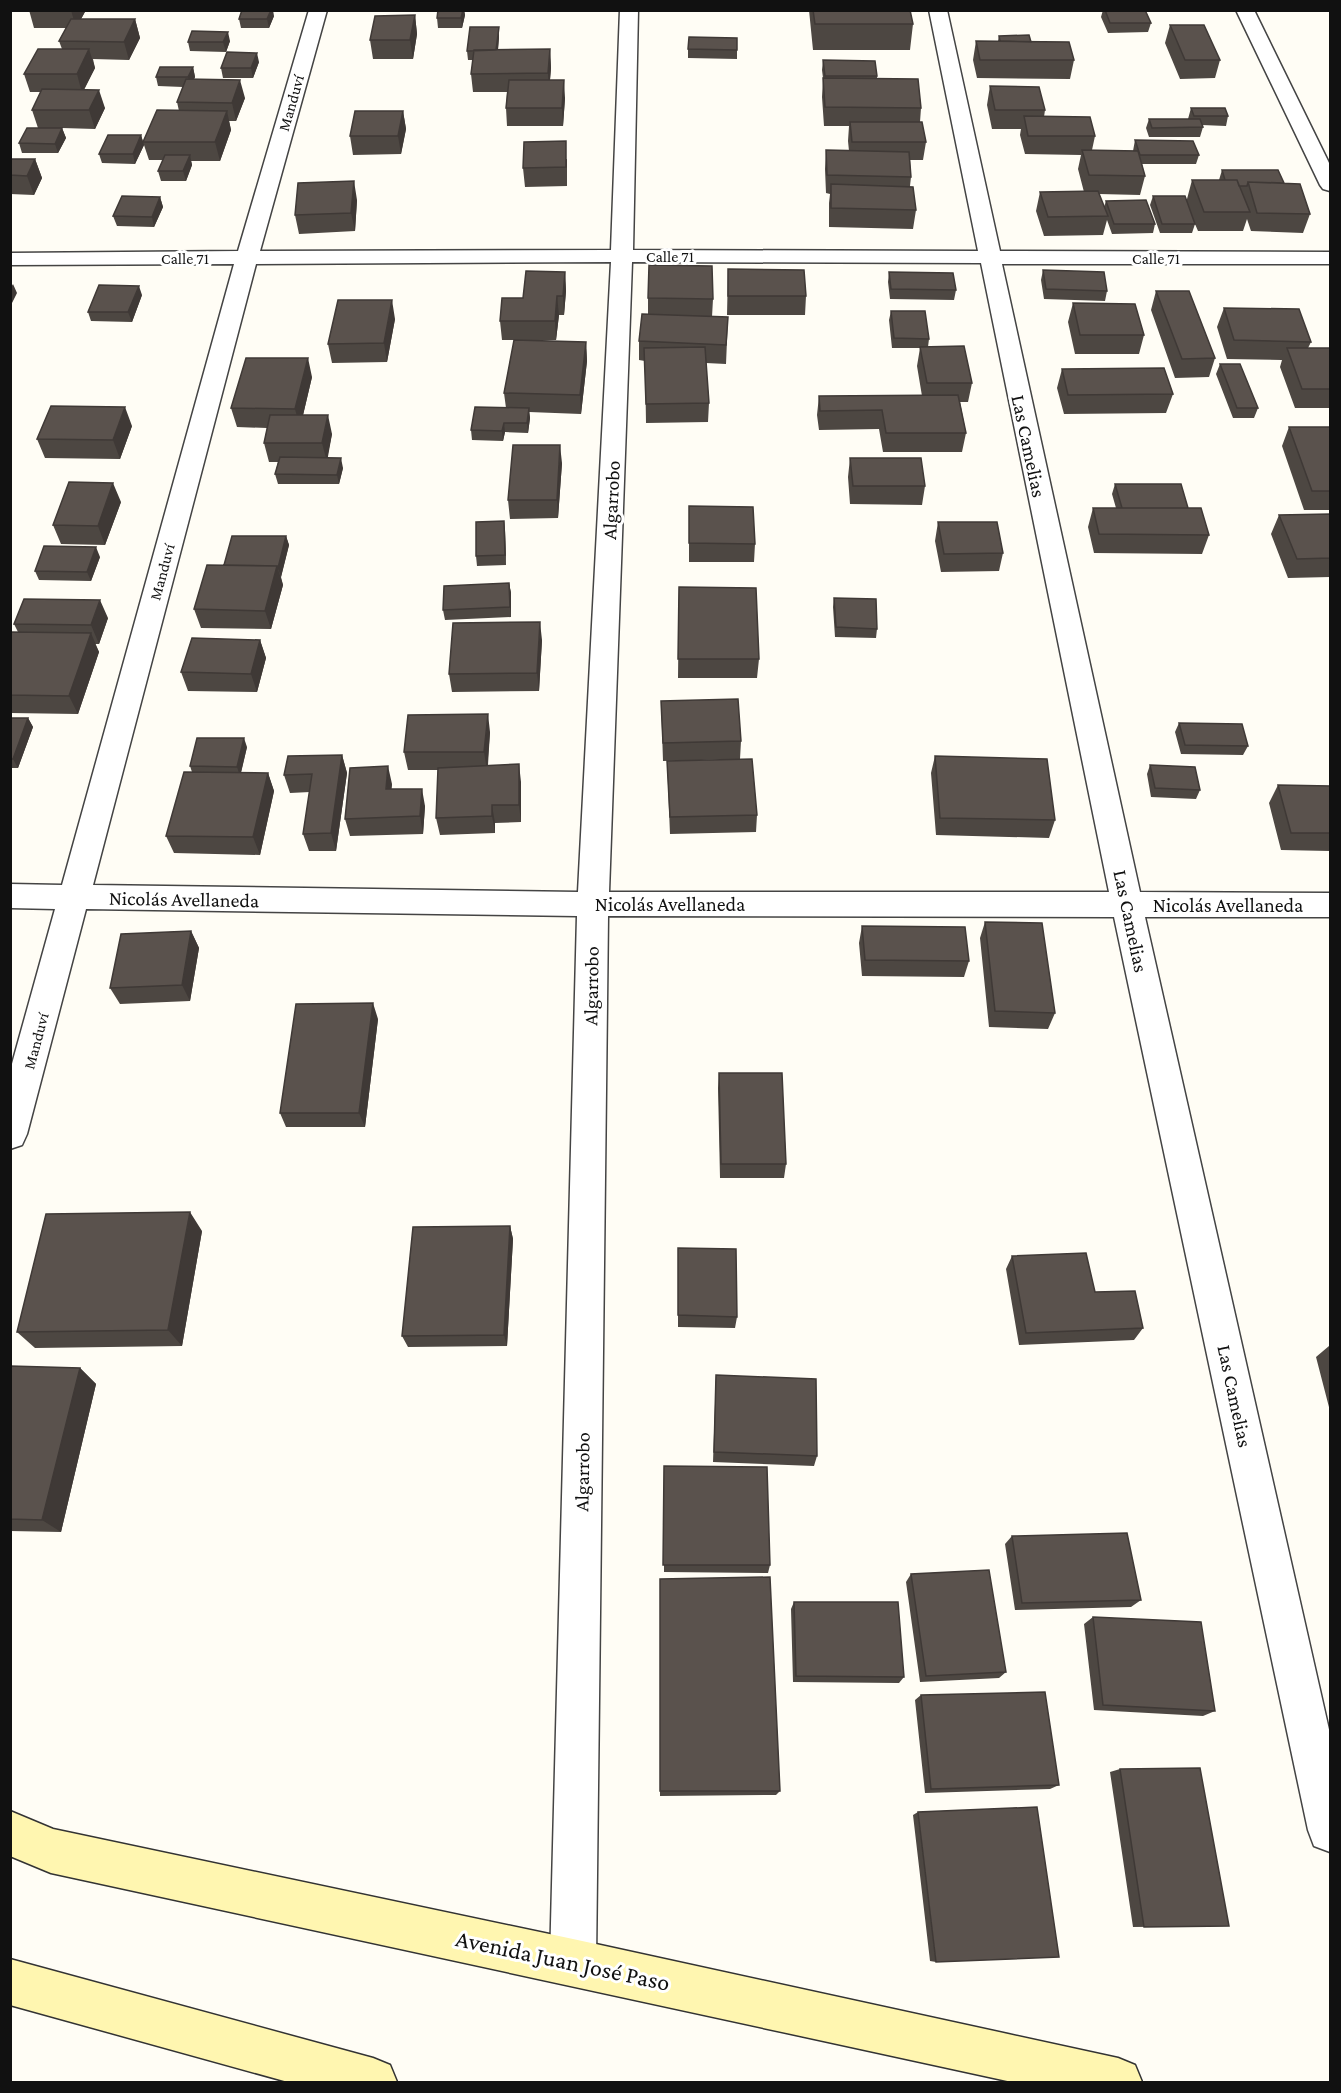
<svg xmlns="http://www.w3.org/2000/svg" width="1341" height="2093" font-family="'Crimson Pro',serif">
<rect width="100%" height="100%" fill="#fffdf5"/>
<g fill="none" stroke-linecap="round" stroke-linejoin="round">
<g stroke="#444" stroke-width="3">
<path id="minor" d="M309,10H327L260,251L611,250L620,10H638L633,250L978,251L929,10H947L1000,251L1330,252V264H1002L1140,892L1330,893V917H1145L1330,1734V1852L1314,1846L1308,1830L1114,917L608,916L596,1962L589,1978L573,1985L557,1978L550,1962L577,916L86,909L27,1134L22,1145L10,1149V1071L55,909L10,908V884L62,885L234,264L10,265V253L238,251ZM611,262L578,892L93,885L256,264ZM632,262L981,263L1109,892H609Z
M1236,10H1254L1330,165V191L1323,189L1320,185Z"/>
</g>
<g stroke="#333" stroke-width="3">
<path id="secondary" d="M10,1811L53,1829L573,1939L1118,2058L1135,2065L1142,2082H1012L51,1873L10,1856Z
M10,1959L373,2058L390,2065L397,2082H288L10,2005Z"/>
</g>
<use href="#minor" fill="#fff" fill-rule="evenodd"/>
<use href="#secondary" fill="#fff6b0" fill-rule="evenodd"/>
</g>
<path fill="#4d4742" d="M29,10H86L81,19H135L140,38L129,60L93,59L95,68L84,90L105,108L95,129L62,128L66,138L58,153H22L19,143L38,128L32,110L41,92H30L24,74L62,49L59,41L66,28H34Z
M438,10H464L465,15L462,28H438L437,18Z
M809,10H910L913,24L910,50H813Z
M1103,10H1145L1151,23L1148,32L1108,33L1101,17Z
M415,15L417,34L413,59H373L370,40Z
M274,16L269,28H241L239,19Z
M1170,25L1220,60L1215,78L1180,79L1165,43Z
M999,36L1031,41L1074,60L1070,79L977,78L973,60L976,41H998Z
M499,37L498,50L550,49L551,68L550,80L565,98L563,126H507L506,108L507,92H473L471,74L473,60H468L467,51Z
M737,38V59L688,58V49Z
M230,41L226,52L190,51L188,42Z
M823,60L877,76V79L921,108L920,122L926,142L923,160H910L911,177L910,186L916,210L913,229L829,227V203L830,194L826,193L825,169L826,150L849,151L848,141L849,126H824L822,97L823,78L822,70Z
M259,62L253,78H223L221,68Z
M193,67L195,77L194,79L245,98L236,121H229L231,130L220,161H191L192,165L186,181H161L158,171L163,160H149L143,142L179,111L177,102L183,87L158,86L156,77Z
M990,86L1045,110L1044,117L1095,136L1092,150L1133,151L1135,140L1199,155L1196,164H1142L1145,176L1140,195L1099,194L1104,207L1106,201L1155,224L1153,233L1112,234L1107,220L1103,235L1044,236L1036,211L1040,192H1084L1078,169L1081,155L1025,154L1020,135L1021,129H992L987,105Z
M1191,108L1228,116L1226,126L1202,125L1203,127L1200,137H1149L1146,128L1149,119H1188Z
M403,111L406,129L401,154L353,155L350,136Z
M141,135L144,145L135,164L102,163L99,154Z
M10,159H35L42,178L34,195L10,194Z
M567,159V186L525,187L523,168Z
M1222,170L1284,183L1310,214L1303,233L1251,231L1247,219L1243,231H1198L1195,224L1192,233H1160L1150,205L1153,196L1187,199L1192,180H1219Z
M160,197L163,207L154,227L117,226L113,216Z
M357,200L355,231L299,234L295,215Z
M728,269L806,296L805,315H727Z
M1043,270L1107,291L1105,301L1044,299L1041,280Z
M565,272L566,291L564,315H559L556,340H522L586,342L587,361L581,414L529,412L530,418L528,433L505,432L503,441L472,440L471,430L506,408L504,393L514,340H502L500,321L523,298Z
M889,272L956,290L954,300L890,299L888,282Z
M1156,291L1215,358L1209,377L1175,378L1151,310Z
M142,295L132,322L91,321L88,312Z
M648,298L713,299L712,317H728L726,364L706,363L709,403L708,422L646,423L645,361L639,360V341L648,314Z
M1073,303L1144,335L1139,354H1075L1068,322Z
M1224,308L1311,342L1308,348H1330V408H1295L1280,367L1282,360L1227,359L1217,327Z
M891,311L929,339L928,347L972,383L968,402H960L966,433L962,452H883L879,429L819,430L817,415L819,396H922L917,366L920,348H892L889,320Z
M395,319L387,362L332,363L328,344Z
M1220,364L1258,408L1254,418H1233L1216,374Z
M1062,369L1173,394L1166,413L1064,414L1057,388Z
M312,377L303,415L332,434L327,458L343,468L339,484H278L275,474L278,462H269L264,443L267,428L237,427L231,408Z
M132,426L120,459L45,458L37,439Z
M1289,427L1330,429V510H1304L1282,446Z
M850,458L925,486L922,505L850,504L848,477Z
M562,463L558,518L510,519L508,500Z
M1115,484L1188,508L1209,535L1202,554L1094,553L1088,527L1093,508H1116L1112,494Z
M121,502L105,545L61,544L53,525Z
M689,506L755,544L754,562H689Z
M1330,514V577L1288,578L1271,534L1279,515Z
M938,522L1003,553L999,571L941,572L935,541Z
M505,530L506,565L477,566L476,556Z
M286,536L289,545L281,577L283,585L271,629L201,628L194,609Z
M100,557L91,581L39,580L35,571Z
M509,583L511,593V617L445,620L443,610Z
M679,587L759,659L757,678H678Z
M834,598L877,629L876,638L835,637L833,607Z
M108,618L99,644H95L99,652L78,714L10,713V632H18L14,624Z
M260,640L266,658L257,692L188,691L181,672Z
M542,640L539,691L452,692L449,674Z
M661,701L741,741L740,759L663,761Z
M10,718H28L33,727L18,768H10Z
M1179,723L1248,746L1243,755L1181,754L1175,732Z
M490,732L488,765L521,782V822L495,823V833L440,835L436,818L438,770H408L404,752Z
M247,747L241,773H268L274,791L260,855L174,853L166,836L192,772L190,766Z
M342,755L347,773L336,851H309L303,834L310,792L290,793L284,775Z
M935,756L1055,820L1049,838L936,835L931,773Z
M667,761L757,815L756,832L670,834Z
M1150,765L1200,790L1196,799L1151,797L1147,774Z
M392,784L391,789L425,806L423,834L350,836L345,819Z
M1278,785L1330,786V851L1281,850L1269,803Z
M985,922L1055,1013L1048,1029L989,1027L980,938Z
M862,926L969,961L964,977L862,976L859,943Z
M191,931L199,948L190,1001L120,1004L110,988Z
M378,1019L365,1127H286L280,1113Z
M719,1073L786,1164L784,1178H720L718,1088Z
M510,1226L513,1239L507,1346L408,1347L402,1336Z
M202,1231L182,1346L35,1348L17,1332Z
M678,1248L737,1317L735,1328L678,1327Z
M1012,1256L1095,1292L1143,1328L1134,1340L1019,1345L1006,1269Z
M1329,1346H1330V1411L1316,1357Z
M10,1366L80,1368L96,1384L61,1532L10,1531Z
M716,1375L817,1456L814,1466L713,1462Z
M664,1466L770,1565L768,1573L664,1572Z
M1012,1536L1141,1600L1131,1607L1015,1610L1005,1544Z
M911,1574L1006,1672L999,1678L920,1682L906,1582Z
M794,1602L904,1677L899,1683L793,1682L791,1609Z
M1093,1617L1215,1711L1203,1716L1094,1710L1084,1624Z
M921,1695L1059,1785L1050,1789L925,1793L915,1700Z
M1120,1769L1229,1926L1133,1927L1110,1772Z
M660,1791H780L776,1795L660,1796Z
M918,1812L936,1962L930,1961L913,1815Z"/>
<path fill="#3f3936" d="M71,10H86L76,28Z
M271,10H273L274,16L269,28L267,19Z
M463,10H464L465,15L462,28L461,18Z
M415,15L417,34L413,59L410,40Z
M135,19L140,38L129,60L124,42Z
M499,27V37L497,60L496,51Z
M228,32L230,41L226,52L223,42Z
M89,49L95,68L82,93L77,74Z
M550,49L551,68L549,91L548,73Z
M257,53L259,62L253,78L251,68Z
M193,67L195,77L191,87L188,77Z
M240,80L245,98L236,121L232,103Z
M564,80L565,98L563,126L562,108Z
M99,90L105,108L95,129L89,110Z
M227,111L231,130L220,161L215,142Z
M403,111L406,129L401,154L398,136Z
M62,128L66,138L58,153L55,144Z
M141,135L144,145L135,164L133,154Z
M190,155L192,165L186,181L183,171Z
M35,159L42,178L34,195L27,176Z
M354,181L357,200L355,231L351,213Z
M160,197L163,207L154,227L152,217Z
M565,272L566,291L564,315L563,296Z
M13,284L17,293L10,307V289Z
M139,286L142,295L132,322L128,312Z
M557,296L559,315L556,340L555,321Z
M392,300L395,319L387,362L384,343Z
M586,342L587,361L581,414L580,395Z
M308,358L312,377L300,428L295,409Z
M125,407L132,426L120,459L113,440Z
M529,408L530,418L528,433L527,423Z
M328,415L332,434L327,462L322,443Z
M504,423L505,432L503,441L502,431Z
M560,445L562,463L558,518L557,500Z
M341,458L343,468L339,484L337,475Z
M113,483L121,502L105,545L98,526Z
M504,521L505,530L506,565L505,555Z
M286,536L289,545L281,577L278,568Z
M96,547L100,557L91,581L87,572Z
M277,566L283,585L271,629L265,611Z
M509,583L511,593V617L510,607Z
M100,600L108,618L99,644L91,625Z
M540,622L542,640L539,691L537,673Z
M91,633L99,652L78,714L69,696Z
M260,640L266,658L257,692L251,674Z
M488,714L490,732L487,770L484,752Z
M28,718L33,727L18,768L13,759Z
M244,738L247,747L240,776L237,767Z
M342,755L347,773L336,851L331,833Z
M519,764L521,782V822L519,805Z
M388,766L392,784L390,807L386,789Z
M268,773L274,791L260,855L253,837Z
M422,789L425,806L423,834L420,816Z
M492,805L495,823V833L492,816Z
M191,931L199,948L190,1001L182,985Z
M373,1003L378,1019L365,1127L359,1113Z
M190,1212L202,1231L182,1346L168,1330Z
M510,1226L513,1239L507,1346L504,1335Z
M80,1368L96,1384L61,1532L42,1520Z"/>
<path fill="#5a524d" stroke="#3f3936" stroke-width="1.5" d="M242,10H271L267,19H239Z
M438,10H463L461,18H437Z
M813,10H910L913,24H815Z
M1105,10H1145L1151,23H1110Z
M415,15L410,40H370L375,16Z
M71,19H135L124,42L59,41Z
M1170,25H1204L1220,60H1185Z
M470,27H499L496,50L467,51Z
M192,31L228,32L223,42H188Z
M1029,35L1031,42L1000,41L999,36Z
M689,37L737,38V50L688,49Z
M976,41L1069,42L1074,60H980Z
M38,49H89L77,74H24Z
M550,49L548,73L471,74L474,50Z
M227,52L257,53L251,68H221Z
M823,60L875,61L877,76H825Z
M160,67H193L188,77H156Z
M823,78L918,79L921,108L825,107Z
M186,79L240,80L232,103L177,102Z
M509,80H564L562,108H506Z
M990,86L1039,87L1045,110H995Z
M42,89L99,90L89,110H32Z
M1191,108H1225L1228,116H1194Z
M157,110L227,111L215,142H143Z
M355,111H403L398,136H350Z
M1024,116L1090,117L1095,136H1028Z
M1149,119H1200L1203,127L1152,128Z
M850,122H922L926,142H852Z
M27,128H62L55,144L19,143Z
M108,135H141L133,154H99Z
M1135,140L1193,141L1199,155H1140Z
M566,141V167L523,168L524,142Z
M826,150L909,152L911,177L827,175Z
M1082,150L1138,151L1145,176L1089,175Z
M165,155H190L183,171H158Z
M10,159H35L27,176L10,175Z
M1222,170H1278L1284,183L1248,182L1247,186H1239L1237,180H1225Z
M1192,180H1237L1250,212H1204Z
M354,181L351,213L295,215L298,183Z
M1248,182L1300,184L1310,214L1257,213Z
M831,184L913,187L916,210L831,208Z
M1098,191L1108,216L1048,217L1040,192Z
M122,196L160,197L152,217L113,216Z
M1153,196H1185L1195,224H1162Z
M1146,200L1155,224H1114L1106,201Z
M649,265L712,266L713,299L648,298Z
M728,269L804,270L806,296H728Z
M1043,270L1104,272L1107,291L1046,289Z
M526,271L565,272L563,296H557L555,321H500L502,298H523Z
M889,272L953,273L956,290L891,289Z
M99,285L139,286L128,312H88Z
M1156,291H1189L1215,358L1182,359Z
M338,300H392L384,343L328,344Z
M1073,303L1135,304L1144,335H1080Z
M1224,308L1299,309L1311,342L1234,340Z
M891,311H925L929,339L894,338Z
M642,314L728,317L726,345L639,341Z
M514,340L586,342L580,395L504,393Z
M964,346L972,383H927L920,347Z
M705,347L709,403L646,404L644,348Z
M1287,348H1330V389H1302Z
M246,358H308L295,409L231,408Z
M1220,364H1240L1258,408H1237Z
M1164,368L1173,394L1068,395L1062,369Z
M958,395L966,433H886L882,410L820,411L819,396Z
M51,406L125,407L113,440L37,439Z
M475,407L529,408L527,423H504L502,431L471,430Z
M270,415H328L322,443H264Z
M1289,427H1330V491H1312Z
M513,445H560L557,500H508Z
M280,457L341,458L337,475L275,474Z
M850,458H921L925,486H853Z
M69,482L113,483L98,526L53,525Z
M1115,484H1181L1188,508H1122Z
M689,506L753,507L755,544L689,543Z
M1093,508H1201L1209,535L1099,534Z
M1330,514V558L1297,559L1279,515Z
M504,521L505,555L476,556V522Z
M938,522H997L1003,553L944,554Z
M232,536H286L278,568L277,566L224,565Z
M44,546L96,547L87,572L35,571Z
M207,565L277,566L265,611L194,609Z
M509,583L510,607L443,610L444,586Z
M679,587L756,588L759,659H678Z
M834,598L876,599L877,629L836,627Z
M24,599L100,600L91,625L14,624Z
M540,622L537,673L449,674L453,623Z
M10,632L91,633L69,696L10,695Z
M192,638L260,640L251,674L181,672Z
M738,699L741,741L663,743L661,701Z
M488,714L484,752H404L408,715Z
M10,718H28L13,759H10Z
M1179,723L1242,724L1248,746L1185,745Z
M197,738H244L237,767L190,766Z
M342,755L331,833L303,834L312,774L284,775L288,756Z
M935,756L1047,759L1055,820L940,818Z
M752,759L757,815L670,817L667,761Z
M519,764V805H492V816L436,818L438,768Z
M1150,765L1195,767L1200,790L1155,788Z
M388,766L386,789H422L420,816L345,819L350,768Z
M184,772L268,773L253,837L166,836Z
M1278,785L1330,786V833H1291Z
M985,922L1042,923L1055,1013L995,1011Z
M862,926L965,927L969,961L865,960Z
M191,931L182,985L110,988L121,934Z
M373,1003L359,1113H280L296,1004Z
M719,1073H782L786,1164H721Z
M190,1212L168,1330L17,1332L46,1214Z
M510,1226L504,1335L402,1336L413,1227Z
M678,1248L736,1249L737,1317L678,1315Z
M1086,1253L1095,1292L1135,1291L1143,1328L1026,1333L1012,1256Z
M10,1366L80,1368L42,1520L10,1519Z
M716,1375L816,1379L817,1456L714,1452Z
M664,1466L767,1467L770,1565H663Z
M1127,1533L1141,1600L1022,1603L1012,1536Z
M989,1570L1006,1672L926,1676L911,1574Z
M770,1577L780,1791H660V1579Z
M794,1602H898L904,1677L796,1676Z
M1093,1617L1201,1622L1215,1711L1103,1705Z
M1045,1692L1059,1785L931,1789L921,1695Z
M1200,1768L1229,1926L1144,1927L1120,1769Z
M1037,1807L1059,1957L936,1962L918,1812Z"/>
<g text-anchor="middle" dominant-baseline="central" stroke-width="6" stroke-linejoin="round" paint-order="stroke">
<g font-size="16" fill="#111" stroke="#fff">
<text transform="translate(291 103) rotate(-74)">Manduví</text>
<text x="670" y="256">Calle 71</text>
<text x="185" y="258">Calle 71</text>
<text x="1156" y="258">Calle 71</text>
<text transform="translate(162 572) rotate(-75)">Manduví</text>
<text transform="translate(36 1041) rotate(-75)">Manduví</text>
</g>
<g font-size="20" fill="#111" stroke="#fff">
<text transform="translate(1029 446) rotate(78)">Las Camelias</text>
<text transform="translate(611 500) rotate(-87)">Algarrobo</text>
<text transform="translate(184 899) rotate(1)">Nicolás Avellaneda</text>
<text x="670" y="904">Nicolás Avellaneda</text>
<text x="1228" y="905">Nicolás Avellaneda</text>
<text transform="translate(1131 921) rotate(78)">Las Camelias</text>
<text transform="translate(591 986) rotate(-89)">Algarrobo</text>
<text transform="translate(1235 1396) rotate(78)">Las Camelias</text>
<text transform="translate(582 1472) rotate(-89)">Algarrobo</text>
</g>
<g font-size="24" fill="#111" stroke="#fff">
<text transform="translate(563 1960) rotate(12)">Avenida Juan José Paso</text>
</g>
</g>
<rect width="1341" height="2093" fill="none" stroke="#111111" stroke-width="24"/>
</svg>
